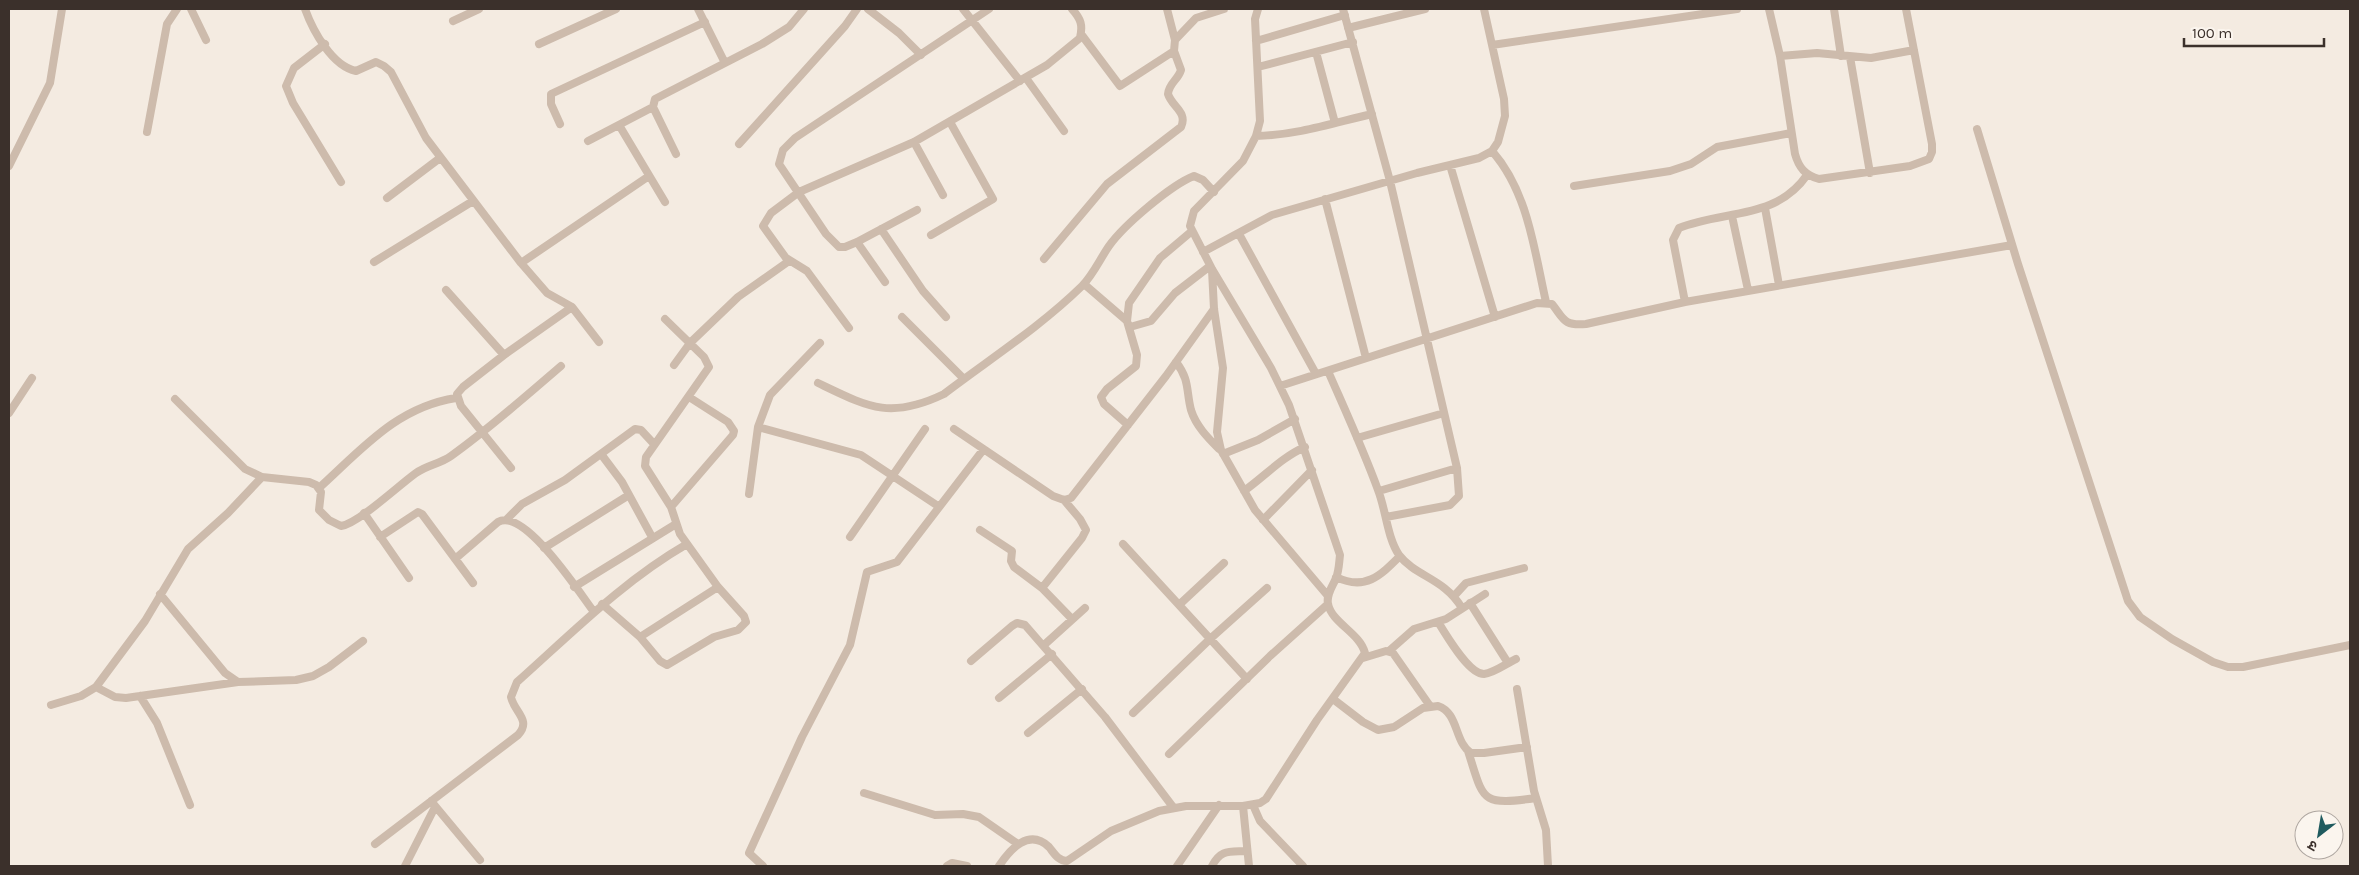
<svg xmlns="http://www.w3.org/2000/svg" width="2359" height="875" font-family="Karla,'Noto Sans Devanagari',sans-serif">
<rect width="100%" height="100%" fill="#f4ebe1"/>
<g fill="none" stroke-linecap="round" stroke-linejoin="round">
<path stroke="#cdbbac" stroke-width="8" d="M191,9L206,40
M305,9C313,31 332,66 356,71L376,62L384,66L391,72L426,138L521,263L547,293L572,307L599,342
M698,9L725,63
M868,9L899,33L921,55
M963,9L1020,81
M1167,9L1175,40
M1343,9L1390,181L1457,468L1459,496L1450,505L1386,517
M1769,9L1780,56L1795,154C1799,168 1805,175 1819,179L1910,166L1929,159L1932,152V144L1906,9
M1834,9L1841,56
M453,21L479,9
M1348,28L1425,9
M1081,34L1120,86L1174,51
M1256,41L1345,15
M325,44L294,68L286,86L293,103L341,182
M539,44L616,9
M1492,45L1737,9
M1316,52L1335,123
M1780,56L1817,53L1871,58L1914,50
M1850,57L1870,173
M1258,67L1353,42
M1026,78L1064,131
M560,124L551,104V94L705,22
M619,125L665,202
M1977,129L2018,264L2128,601L2140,617L2172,639L2213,662L2228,667H2243L2350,645
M147,132L167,24L177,9
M1256,136C1297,135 1333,123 1372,114
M588,141L653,107
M914,142L943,195
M739,144L845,26L857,9
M1492,151C1528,192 1534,249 1546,302
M676,154L653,107L655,99L762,44L789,27L804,9
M1450,165L1495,317
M9,166L50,83L62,9
M1574,186L1670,171L1691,164L1717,147L1791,133
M387,198L440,158
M1325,199L1366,358
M1765,208L1779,285
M917,210L857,242L845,247H839L826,234L779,164L783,150L795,138L989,9
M1732,216L1748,290
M881,229L923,291L946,317
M1239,234L1316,374
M931,235L993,199L950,122
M857,242L885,282
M1203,252L1272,215L1417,173L1479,158L1492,151L1498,142L1505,116L1504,99L1484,9
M1044,259L1107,184L1181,127C1188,112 1172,107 1168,94C1169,83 1178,80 1181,70L1174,51L1175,40L1196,18L1224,9
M374,262L473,201
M521,263L649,176
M1212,270L1214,309L1223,368L1217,432L1221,450L1255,510L1328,596
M1084,284L1127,321L1137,355L1136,366L1107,389L1101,397L1104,404L1128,425
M446,290L504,355
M1685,302L1673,240L1679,228C1724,210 1776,220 1807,175
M902,317L964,379
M1127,321L1129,303L1160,258L1192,231
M1130,327L1151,321L1175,293L1210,266
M849,328L807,271L786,258L763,226L771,213L799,192L914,142L1047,65L1080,38C1083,25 1081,19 1072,9
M1176,362C1190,380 1186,391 1191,410C1196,426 1208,438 1219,449
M674,365L690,343L738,297L789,261
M1328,371C1345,410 1363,449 1378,490C1386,510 1387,537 1399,555C1416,577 1444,578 1462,608
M818,383C868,407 890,420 944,394C990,359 1040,327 1082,286C1093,275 1100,259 1109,246C1124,225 1171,185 1194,176L1203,180L1214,192
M1280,386L1537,303L1552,304C1564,319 1563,326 1586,324L1685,302L2012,245
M175,399L245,469L262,477L309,482L316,485L321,492L319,510L329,520L341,526C359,523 399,485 416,473C427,465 440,464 451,456C489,429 525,397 561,366
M9,413L32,378
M758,427L861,455L938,506
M954,429L1053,496L1064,500L1071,498L1166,376L1214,309
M1357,438L1444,413
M601,454L622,482L652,537
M1223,454L1258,440L1295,419
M511,468L461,406L457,394L463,387L504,355L572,307
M319,488C362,449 397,407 456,398
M1244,491C1265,476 1282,457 1305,447
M1379,491L1457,468
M749,494L758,427L770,395L820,343
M671,507L733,435L734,431L728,422L689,397
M364,513L409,578
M507,519L522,504L565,480L635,429L641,430L654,444
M1263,520L1312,470
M980,530L1012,551L1011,561L1014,567L1042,588L1072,619
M380,537L418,512L422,514L473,583
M850,537L925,429
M1123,544L1247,679
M544,548L629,495
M455,559L498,522C524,507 579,592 594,612
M1336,577C1365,591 1380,576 1400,556
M574,587L676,524
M1042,588L1082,538L1086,530L1080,519L1064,500
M160,594L225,673L238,682L296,680L313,676L329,667L363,641
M1455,595L1466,583L1524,568
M1470,603L1508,663
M602,604L640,637L660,661L667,665L714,637L738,630L746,622L744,616L718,587L680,534L671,507L645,466L646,457L709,367L704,357L665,319
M1180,604L1224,563
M1438,622C1446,634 1468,674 1484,674C1494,673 1507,663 1516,659
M640,637L718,587
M1044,645L1085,608
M1389,651L1414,629L1446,619L1485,594
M1363,658L1386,651L1393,653L1430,706
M971,661L1012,626L1017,623L1025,625L1105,717L1173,807
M96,687L115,697L126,698L238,682
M1517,689L1534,791L1546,830L1548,866
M140,696L157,723L190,805
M999,698L1052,654
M1333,699L1363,722L1378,730L1394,727L1423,708L1438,706C1459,713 1454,742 1471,753H1484L1527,747
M51,705L81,696L96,687L145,621L188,549L228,513L262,477
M1133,713L1210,639L1267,588
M1028,733L1082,689
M1468,751C1484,801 1480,806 1536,798
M1169,754L1270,656L1328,604
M864,793L935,815L963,814L979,817L1018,844
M431,801L480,860
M1253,805L1260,821L1303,866
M1243,806L1249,866
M375,844L518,735C532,720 514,712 511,697L517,682C572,633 623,581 687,544
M405,866L435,807
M763,866L749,853L802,737L850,645L867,572L897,562L983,450
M947,866L952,863L967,866
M999,866C1010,849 1029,828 1049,847C1054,853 1058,861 1067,861L1111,831L1159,811L1186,806H1243L1260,803L1266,799L1317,720L1365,653C1360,633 1332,623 1328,604C1326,594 1333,586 1336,578C1339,571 1339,563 1340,555L1289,405L1271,368L1212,269L1190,226L1194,211L1243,161L1256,136L1260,121L1255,19L1258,9
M1177,866L1219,805
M1212,866C1221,849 1229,852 1247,851"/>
</g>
<rect width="2359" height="875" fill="none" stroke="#3b302b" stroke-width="20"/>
<g transform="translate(2319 835) rotate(211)"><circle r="24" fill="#fbf5ee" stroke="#aea6a0"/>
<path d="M0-4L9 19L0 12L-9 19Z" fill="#1f5a5e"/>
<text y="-8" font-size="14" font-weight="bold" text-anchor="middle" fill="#3b302b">उ</text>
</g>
<path d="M2184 38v8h140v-8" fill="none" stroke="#3b302b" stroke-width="2.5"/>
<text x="2192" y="38" font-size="15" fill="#3b302b" stroke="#fbf5ee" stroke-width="4" paint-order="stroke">100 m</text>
</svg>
